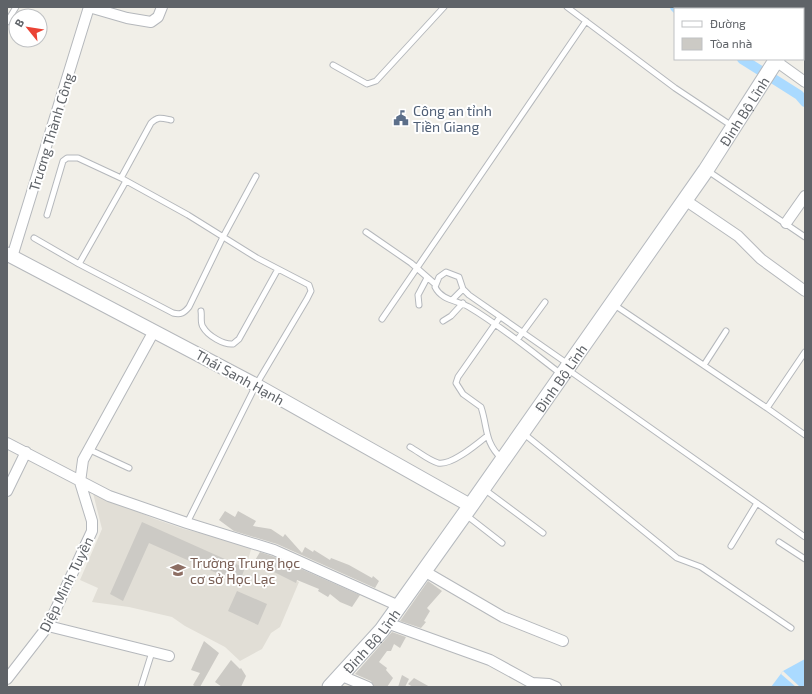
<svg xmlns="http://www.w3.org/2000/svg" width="812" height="694" font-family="'Exo 2',sans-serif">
<rect width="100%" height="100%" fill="#f1efe8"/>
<path fill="#e1ded6" d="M92,489L105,498L155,519L184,529L252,546L248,560L299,582L280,627L271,633L262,649L240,661L225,647L185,626L172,617L129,607L92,602L98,588L80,580L102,529Z"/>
<path fill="#aadaff" d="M805,659V687H771L783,671Z"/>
<path fill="#f1efe8" d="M783,671L800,687H796L781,674Z"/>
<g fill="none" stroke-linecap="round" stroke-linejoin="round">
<path stroke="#aadaff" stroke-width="10" d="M675,7L677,9
M742,59L799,95L805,102"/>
</g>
<path fill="#cccac5" d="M225,511L235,517L238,511L256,521L253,526L271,529L283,537L285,534L302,553L305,547L313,552L314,550L330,560L331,558L349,565L372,578L373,576L379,581L375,588L277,544L234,531L219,520Z
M142,522L245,568L239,583L149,543L123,601L110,594Z
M260,552L272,556L360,595L352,607L340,602L330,594L328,597L318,591L319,589L297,580L296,583L266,568L265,570L254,562Z
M428,581L442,591L427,608L430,611L424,621L426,622L421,628L400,621Z
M237,591L267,604L258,625L228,611Z
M392,632L406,637L400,648L394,644L391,651H387L379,662L387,668L386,670L393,678L387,687H374L371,681L355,674Z
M204,641L219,653L200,687H196L193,685L200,673L191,670Z
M231,660L240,669L241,668L246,676L241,687H222L215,682Z
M402,675L409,679L405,687H398Z
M414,678L430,687H413L408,684Z"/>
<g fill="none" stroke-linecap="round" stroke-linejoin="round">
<g stroke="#b5b8bc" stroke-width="7">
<path id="service" d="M567,7L675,88L732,126
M7,22L16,7
M333,65L367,84L376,81L444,7
M708,171L805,237
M121,178L151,123C158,116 162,118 171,120
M126,181L79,264L173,313C181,315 184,313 189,307L223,237L256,176
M47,215L63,161L67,158H78L121,178L188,215L257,258L309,285L311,291L307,299L256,385L187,523
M366,232L411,263L435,284
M34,238L79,264
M452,300L463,289
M613,304L767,408L805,435
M419,305L418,295L427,278
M201,311C202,316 200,323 203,327C208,336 224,345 233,344L239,339L278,269
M500,317L458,377L456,383L463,394L481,407C488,428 484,442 502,459
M382,319L586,21
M443,321L451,316L463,303
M517,340L545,302
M704,365L726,331
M567,369L805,537
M561,374C531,351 501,326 469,307C457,300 442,301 435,287L439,277L446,272L459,277L463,289L469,295L568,364
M767,408L805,352
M523,433L677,558L701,567L791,628
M410,447C419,452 428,460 438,463C451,466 476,445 487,436
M88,449L129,468
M484,489L543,533
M466,515L502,543
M779,542L805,559
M731,546L757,503
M141,687L152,652"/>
</g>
<g stroke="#b5b8bc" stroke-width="12">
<path id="minor" d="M89,7L127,18L151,22L158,17L162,7
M698,7L701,9
M773,59L805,82
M685,200L738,236L761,259L805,291
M786,223L805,196
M12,257L89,7
M7,443L109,496L187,523L274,550L399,606
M7,491L26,452
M424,571L503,617L563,641
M387,623L490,660L532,683L549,684L556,687
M48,626L169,656
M342,676L368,687
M7,679L48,626L92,531V521L80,482L83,460L154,331"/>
</g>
<g stroke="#b5b8bc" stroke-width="15">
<path id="tertiary" d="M7,254L256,385L471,506"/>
</g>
<g stroke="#b6babf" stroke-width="17">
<g id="secondary">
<path d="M803,21L805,18"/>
<path id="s1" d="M330,687L382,630L469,508L706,170L777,59"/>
</g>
</g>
<use href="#service" stroke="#fff" stroke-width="5"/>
<use href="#minor" stroke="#fff" stroke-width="10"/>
<use href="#tertiary" stroke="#fff" stroke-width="13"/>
<use href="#secondary" stroke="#fff" stroke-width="15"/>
</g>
<defs>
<g id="civic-bare" transform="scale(1.2)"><path d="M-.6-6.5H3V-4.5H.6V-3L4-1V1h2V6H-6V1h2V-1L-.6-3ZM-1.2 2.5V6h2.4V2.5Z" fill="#5c6f8a" stroke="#fff" stroke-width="2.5" paint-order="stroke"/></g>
<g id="school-bare" transform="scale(1.2)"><path d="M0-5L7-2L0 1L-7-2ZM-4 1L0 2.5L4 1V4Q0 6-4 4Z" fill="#8d6e63" stroke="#fff" stroke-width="2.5" paint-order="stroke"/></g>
</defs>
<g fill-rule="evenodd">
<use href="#civic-bare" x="401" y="118"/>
<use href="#school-bare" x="178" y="570"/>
</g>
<g text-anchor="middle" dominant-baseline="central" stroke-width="4" stroke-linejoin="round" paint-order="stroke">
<g font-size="14" fill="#4e5e75" stroke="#fff" text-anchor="start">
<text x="413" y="110">Công an tỉnh<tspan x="413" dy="16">Tiền Giang</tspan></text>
</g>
<g font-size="14" fill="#5f6368" stroke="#fff">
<text stroke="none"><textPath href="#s1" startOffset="710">Đinh Bộ Lĩnh</textPath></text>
<text transform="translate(51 132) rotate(-73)">Trương Thành Công</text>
<text transform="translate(240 377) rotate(29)">Thái Sanh Hạnh</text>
<text stroke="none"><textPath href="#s1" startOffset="386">Đinh Bộ Lĩnh</textPath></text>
<text transform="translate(66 584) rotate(-64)">Diệp Minh Tuyền</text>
<text stroke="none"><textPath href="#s1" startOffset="62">Đinh Bộ Lĩnh</textPath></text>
</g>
<g font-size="14" fill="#785e54" stroke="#fff" text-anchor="start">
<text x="190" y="562">Trường Trung học<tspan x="190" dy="16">cơ sở Học Lạc</tspan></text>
</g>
</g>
<rect width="812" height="694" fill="none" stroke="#5f6368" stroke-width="16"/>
<rect x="674" y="8" width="130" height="52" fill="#ffffff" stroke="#bfc1c3"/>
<rect x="682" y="21" width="20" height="6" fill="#ffffff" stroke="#bfc1c3"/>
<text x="710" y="28" font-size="12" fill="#5f6368">Đường</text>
<rect x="682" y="38" width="20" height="12" fill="#cccac5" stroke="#bfc1c3"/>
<text x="710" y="48" font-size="12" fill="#5f6368">Tòa nhà</text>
<g transform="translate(28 28) rotate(300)"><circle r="19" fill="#ffffff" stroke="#bfc1c3"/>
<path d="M0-3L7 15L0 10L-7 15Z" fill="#ea4335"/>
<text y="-6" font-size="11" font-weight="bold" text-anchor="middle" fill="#5f6368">B</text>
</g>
</svg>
